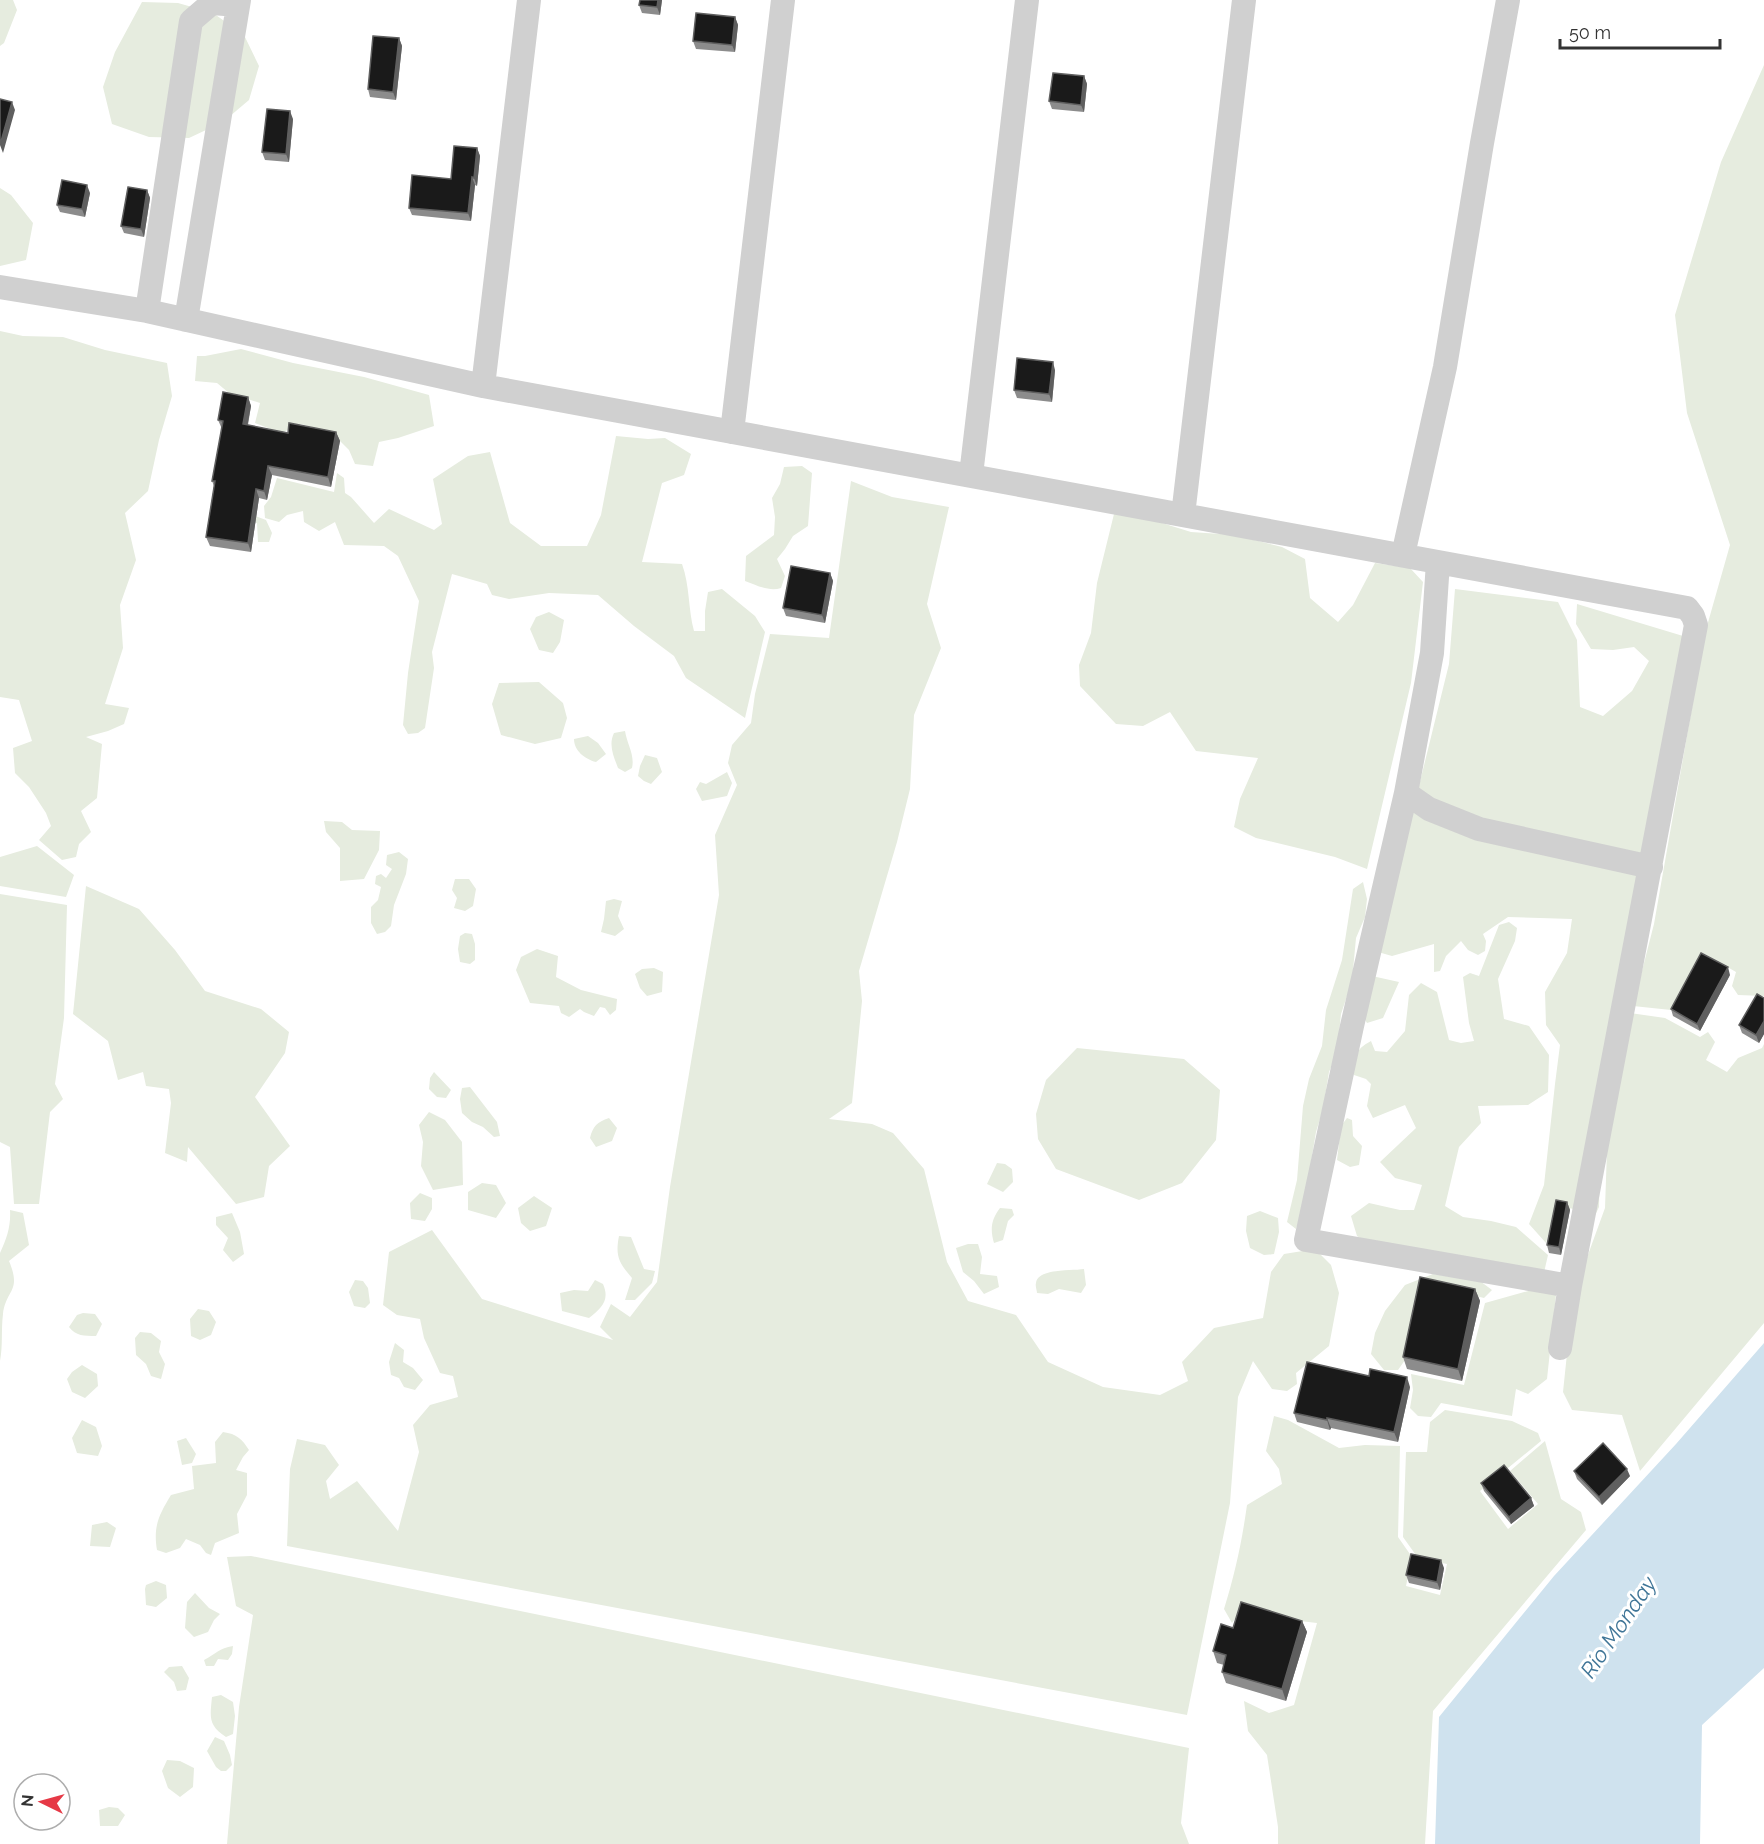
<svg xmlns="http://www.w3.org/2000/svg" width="1764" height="1844" font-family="Raleway,sans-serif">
<rect width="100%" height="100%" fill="#fff"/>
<path fill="#e6ecdf" d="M0,0H13L17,10L4,43L0,46Z
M142,2L178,3L213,13L244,35L259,66L249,100L223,122L189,138L149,137L112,124L103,87L115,52Z
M1764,65V996L1738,995L1732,986L1736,972L1703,953L1671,1010L1633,1006L1654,924L1705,633L1730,545L1687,413L1675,315L1721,162Z
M0,188L11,195L33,223L26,260L0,266Z
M0,331L23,336L63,337L105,350L167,363L172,396L159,440L148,491L125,513L136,560L120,605L123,648L105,704L129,708L124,724L108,731L86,737L102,744L97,798L81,811L91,832L79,844L76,857L62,860L39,840L51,826L46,813L29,787L15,773L13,748L32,741L19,700L0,697Z
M241,349L293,363L364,377L429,395L434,426L398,438L379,442L373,466L355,464L349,450L331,432L301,424L281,433L255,423L260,403L229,393L217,383L195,381L197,356H205Z
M616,436L648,439L665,438L691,454L684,475L662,483L642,562L682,564C690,586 688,609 694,631H705V611L708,592L722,589L755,616L765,632L745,718L686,678L674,656L634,626L598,595L549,593L509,599L492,595L487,584L452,574L432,652L434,668L425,728L418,733L408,734L403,725L408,673L419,601L398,556L384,546L344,545L335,522L319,531L304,522L303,511L287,515L279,522L265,518L264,506L271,497L277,478L334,492L337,473L344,478L345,493L351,497L374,523L389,509L434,530L442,524L433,479L468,456L490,452L510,523L541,546H587L601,515Z
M802,466L812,473L808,526L793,536L785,549L777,559L785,576L781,588C769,592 756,585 745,581L746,556L774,535L775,517L772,498L780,484L784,467Z
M851,481L892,497L949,507L927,604L941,648L914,715L910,789L897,842L859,971L862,1001L852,1103L829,1119L872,1124L893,1133L924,1169L947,1262L968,1301L1016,1315L1048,1362L1103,1387L1160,1395L1188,1381L1182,1362L1214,1328L1263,1318L1271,1272L1284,1254L1315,1249L1331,1265L1339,1293L1329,1346L1296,1373L1297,1384L1287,1391L1272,1389L1253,1361L1238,1397L1230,1503L1187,1715L287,1546L290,1469L297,1439L325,1445L339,1465L326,1481L330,1499L357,1481L398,1531L419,1452L413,1425L430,1405L458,1397L453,1376L440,1373L424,1338L420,1319L397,1315L383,1305L389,1252L432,1230L482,1299L613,1340L600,1327L611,1304L630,1317L657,1282L670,1187L719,895L715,835L737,785L728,763L732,745L751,723L755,694L770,634L829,638Z
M1114,514L1149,519L1191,532L1235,535L1282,547L1305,559L1310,598L1338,622L1353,605L1375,563L1410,568L1423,582L1411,683L1367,869L1335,857L1256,838L1234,827L1240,799L1258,758L1196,751L1170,712L1143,726L1116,724L1080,686L1079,665L1091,633L1097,583Z
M253,515L266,520L272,533L269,542H258L257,523L215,516Z
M1455,589L1558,602L1577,640L1580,707L1603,716L1632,691L1649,661L1634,647L1613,650L1591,649L1576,624L1577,604L1693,639L1601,1091L1599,1207L1590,1226L1582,1211L1556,1205L1546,1243L1529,1224L1544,1185L1555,1084L1560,1045L1546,1025L1545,992L1567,953L1572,919L1508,917L1483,934L1486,941L1485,951L1478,955L1468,950L1461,941L1446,956L1440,971L1434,972V944L1392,956L1378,952L1449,664Z
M549,612L564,620L560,642L553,653L539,650L530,629L536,617Z
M539,682L563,703L567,718L561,738L535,744L501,735L492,704L499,683Z
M625,731C627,744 635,755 632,768L625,772L618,768C614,757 608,745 614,733Z
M588,736L598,743L606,754L596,762C585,759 574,751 574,739Z
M645,755L657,758L662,772L651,784L644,781L638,776L640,766Z
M727,772L732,783L727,796L702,801L696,789L700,782L706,784Z
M324,821L342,822L352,830L380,831L379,850L364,879L340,881V848L326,832Z
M37,846L74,875L66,897L0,886V857Z
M399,852L408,859L406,874L394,905L391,926L385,932L377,934L371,923V907L378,900L381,887L375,884L376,876L381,874L386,878L392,869L386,865L387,855Z
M455,879H469L476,889L473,906L465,911L454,908L457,898L452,890Z
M1363,882L1367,899L1365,917L1356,938L1352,981L1341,1014L1337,1053L1329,1072L1323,1109L1316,1132L1304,1204L1296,1229L1287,1222L1297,1180L1303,1106L1309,1079L1322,1046L1326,1010L1342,960L1353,889Z
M86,886L139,909L175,950L205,991L261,1009L289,1032L285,1053L255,1097L290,1146L269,1166L264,1197L236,1204L188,1147L187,1162L165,1153L171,1103L169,1089L146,1086L143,1072L118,1080L108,1041L73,1014Z
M0,894L67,905L64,1018L55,1084L63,1099L50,1112L39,1204H14L10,1147L0,1142Z
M614,899L622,901L618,916L624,929L615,936L601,932L604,919L606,901Z
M1509,922L1517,928L1515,941L1498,979L1504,1019L1529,1026L1549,1055L1548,1092L1528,1105L1478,1106L1481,1123L1459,1147L1445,1206L1463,1217L1491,1221L1516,1227L1548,1255L1543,1277L1368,1243L1357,1236L1351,1216L1369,1203L1400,1210H1414L1422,1185L1395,1178L1380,1162L1416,1128L1405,1105L1373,1118L1367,1106L1371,1084L1366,1079L1354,1075C1355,1057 1354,1050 1371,1041L1375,1051L1387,1052L1405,1031L1409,995L1421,983L1437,992L1449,1040L1461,1043L1474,1041L1469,1023L1463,977L1470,973L1479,976L1499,925Z
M465,933L472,934L475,944V960L470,964L460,962L458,949L460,936Z
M537,949L558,956L556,977L581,990L617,999L616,1010L610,1015L605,1008L600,1007L594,1016L584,1012L580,1009L569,1017L561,1013L559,1006L530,1003L516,970L521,957Z
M654,968L663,972L662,992L647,996L640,988L635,974L642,969Z
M1372,976L1399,982L1383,1018L1367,1023L1361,1013Z
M1630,1013L1665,1018L1700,1037L1708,1032L1715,1042L1706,1060L1727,1072L1738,1058L1762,1048L1764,1044V1323L1640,1471L1622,1415L1572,1410L1563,1392L1573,1296L1605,1208L1609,1092Z
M1077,1048L1184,1059L1220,1090L1216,1140L1182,1183L1139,1200L1056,1169L1038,1139L1036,1114L1046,1080Z
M434,1072L451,1090L446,1098L437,1097L429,1089L430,1078Z
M470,1087L497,1122L500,1136L494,1137L483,1127L472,1122L462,1113L460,1099L462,1088Z
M429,1112L445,1120L462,1142L463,1185L433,1190L421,1166L423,1142L419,1125Z
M609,1118L617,1128L612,1141L596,1147L590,1138C593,1126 597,1122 609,1118Z
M1347,1118L1352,1120L1353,1136L1362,1146L1359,1165L1350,1167L1337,1160L1341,1126Z
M997,1163L1005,1164L1012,1169L1013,1182L1003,1192L987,1184Z
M482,1183L496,1185L506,1203L496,1218L468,1210V1192Z
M420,1193L432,1198V1209L425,1221L411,1219L410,1203Z
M534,1196L552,1208L546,1226L530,1231L521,1223L518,1208Z
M1000,1208L1012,1209L1014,1215L1008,1221L1003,1240L994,1243C990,1229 991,1220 1000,1208Z
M10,1210L23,1213L29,1245L9,1261C22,1292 6,1289 3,1314C1,1330 3,1346 0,1361V1253C7,1238 11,1226 10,1210Z
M1260,1211L1278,1218L1279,1232L1274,1254L1264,1255L1250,1248L1246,1231L1247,1216Z
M232,1213L240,1232L244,1254L233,1262L223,1250L228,1238L216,1225V1217Z
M619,1236L631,1237L644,1269L655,1271L652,1283L635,1300H625L632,1278C619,1263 615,1256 619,1236Z
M968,1244H978L982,1257L980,1274L997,1276L999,1287L984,1294L974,1281L963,1272L956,1248Z
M1084,1269L1086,1285L1081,1293L1059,1289L1048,1294L1037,1293C1037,1290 1035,1286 1036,1283C1038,1268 1072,1271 1084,1269Z
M1433,1274L1480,1281L1492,1290L1484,1298L1422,1283L1405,1360L1398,1370H1384L1371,1354L1375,1333L1385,1311L1405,1285Z
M355,1280L363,1281L368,1288L370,1303L365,1308L354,1306L349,1292Z
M595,1280L603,1284C610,1300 602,1308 589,1318L562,1311L560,1293L574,1290L588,1291Z
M1546,1286L1556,1295L1547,1379L1528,1394L1516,1389L1512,1416L1441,1403L1431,1417L1418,1416L1410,1408L1413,1390L1411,1374L1464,1385L1485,1303Z
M198,1309L209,1311L216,1322L211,1335L200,1340L191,1336L190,1319Z
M83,1313L95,1314L102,1324L96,1336C84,1336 76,1336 69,1327L77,1315Z
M140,1332L151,1333L161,1341L159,1352L165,1364L161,1379L151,1376L146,1364L136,1355L135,1338Z
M395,1343L404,1350L403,1362L413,1368L423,1380L415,1390L404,1387L399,1378L391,1375L389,1362Z
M82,1365L97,1374L98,1386L85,1398L72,1392L67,1379L72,1372Z
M1445,1410L1512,1421L1538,1433L1541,1441L1480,1491L1508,1529L1538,1504L1510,1471L1545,1441L1561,1499L1581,1512L1586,1530L1433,1711L1425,1844H1278V1827L1267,1755L1248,1731L1244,1701L1269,1713L1294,1705L1317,1623L1300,1621L1243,1608L1232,1623L1224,1609C1235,1574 1242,1541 1247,1505L1282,1484L1279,1469L1266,1451L1274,1416L1288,1420L1339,1448L1365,1445L1400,1446L1398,1537L1412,1557L1406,1586L1440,1595L1447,1564L1418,1558L1403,1537L1406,1452H1427L1430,1422Z
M82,1420L96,1427L102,1446L98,1456L77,1453L72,1438Z
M223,1432C237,1434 242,1439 249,1450L243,1457L236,1470L247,1473V1495L237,1514L239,1533L215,1543L211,1555L206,1553L200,1545L186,1539L180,1548L166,1553L157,1550C153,1526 159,1515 171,1495L194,1489L192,1466L216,1463L215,1442Z
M186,1438L196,1454L192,1463L182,1465L177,1441Z
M107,1522L116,1528L110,1547L90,1546L92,1525Z
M251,1556L1189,1748L1181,1823L1189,1844H227L239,1707L253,1615L236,1606L227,1557Z
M156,1581L166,1585L167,1598L156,1607L146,1605L145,1589L146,1585Z
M195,1593L209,1608L220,1614L214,1620L208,1632L194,1637L185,1628L187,1602Z
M233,1646L232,1654L228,1660L218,1659L214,1666H206L204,1660C216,1654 219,1648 233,1646Z
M182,1666L189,1678L186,1690L177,1691L174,1682L164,1672L169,1667Z
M221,1695L233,1702L235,1716L233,1734L226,1737C208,1725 210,1717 212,1697Z
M215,1737L224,1741L230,1755L232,1765L226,1771H221L216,1767L207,1751Z
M167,1760L180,1761L194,1768L193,1787L180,1797L168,1788L162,1771Z
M109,1807L118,1808L125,1815L118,1826H100L99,1810Z"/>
<path fill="#cfe2ee" d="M1764,1343V1668L1702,1725L1700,1844H1435L1439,1717L1554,1576L1676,1444Z"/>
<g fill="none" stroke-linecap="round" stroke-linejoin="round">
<path stroke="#d0d0d0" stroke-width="24" d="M0,287L147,311L483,386L1687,608L1693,616L1696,625L1570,1286L1560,1348
M147,311L191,21L212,3L238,5
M186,320L239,0
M483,386L529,0
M732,432L783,0
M971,475L1027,0
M1183,515L1244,0
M1403,555L1445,367L1482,143L1508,0
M1438,562L1432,653L1406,793L1352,1026L1306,1240L1570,1286
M1406,793L1429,809L1479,829L1651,867"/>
</g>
<path fill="#8c8c8c" d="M662,0L660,15L642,13L639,5Z
M735,17L738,25L735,52L696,49L693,41Z
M399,38L402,46L396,100L370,97L368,89Z
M1084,76L1087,84L1084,112L1052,109L1049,101Z
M293,119L289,162L265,160L262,152Z
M477,148L480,156L477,186L475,185L471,221L412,215L409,208L451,179Z
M147,190L150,198L144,237L124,233L121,226Z
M90,193L85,217L60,212L57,205Z
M1055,370L1052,402L1017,398L1014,390Z
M248,397L251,406L248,425L288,433L336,432L340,441L331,487L272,475L267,500L259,498L251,552L210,546L206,537L214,486L212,481L222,429L218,420Z
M830,573L833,581L825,623L786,616L783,608Z
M1730,975L1700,1031L1673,1016L1671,1009Z
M1764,998V1034L1759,1043L1742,1033L1739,1025Z
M1567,1202L1570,1210L1561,1255L1549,1253L1547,1245Z
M1475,1289L1480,1301L1462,1381L1407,1369L1403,1357Z
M1410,1387L1398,1442L1331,1428L1330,1430L1297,1422L1294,1413Z
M1574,1471L1630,1476L1602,1505L1577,1479Z
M1481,1483L1531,1498L1534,1506L1511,1524L1484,1491Z
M1444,1568L1440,1590L1409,1583L1406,1575Z
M1302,1621L1307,1632L1286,1701L1226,1683L1222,1672L1224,1665L1217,1663L1213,1651L1233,1628Z"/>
<path fill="#5f5f5f" d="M658,0H662L660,15L657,7Z
M735,17L738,25L735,52L732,45Z
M399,38L402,46L396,100L393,92Z
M1084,76L1087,84L1084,112L1081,105Z
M12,102L15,110L3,153L0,145Z
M290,111L293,119L289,162L286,154Z
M477,148L480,156L477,186L474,178Z
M472,177L475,185L471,221L468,213Z
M87,185L90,193L85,217L82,209Z
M147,190L150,198L144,237L141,229Z
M1053,362L1055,370L1052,402L1049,394Z
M248,397L251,406L246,433L243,424Z
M336,432L340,441L331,487L328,477Z
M268,466L272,475L267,500L264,491Z
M256,489L259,498L251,552L248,543Z
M830,573L833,581L825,623L822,615Z
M1728,967L1730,975L1700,1031L1697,1024Z
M1764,1021V1034L1759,1043L1756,1035Z
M1567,1202L1570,1210L1561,1255L1559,1247Z
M1475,1289L1480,1301L1462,1381L1458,1369Z
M1407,1377L1410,1387L1398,1442L1394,1432Z
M1327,1418L1331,1428L1330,1430L1327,1420Z
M1627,1469L1630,1476L1602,1505L1599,1497Z
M1531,1498L1534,1506L1511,1524L1509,1517Z
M1441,1560L1444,1568L1440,1590L1437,1582Z
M1302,1621L1307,1632L1286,1701L1282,1689Z"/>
<path fill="#1a1a1a" stroke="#5f5f5f" stroke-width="1.5" d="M640,0H658L657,7L639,5Z
M696,13L735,17L732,45L693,41Z
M373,36L399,38L393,92L368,89Z
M1053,73L1084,76L1081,105L1049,101Z
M0,99L12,102L0,145Z
M267,109L290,111L286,154L262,152Z
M454,146L477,148L474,178L472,177L468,213L409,208L412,175L451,179Z
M62,180L87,185L82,209L57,205Z
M128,187L147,190L141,229L121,226Z
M1017,358L1053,362L1049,394L1014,390Z
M223,392L248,397L243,424L288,433L289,423L336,432L328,477L268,466L264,491L256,489L248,543L206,537L215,481H212L223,421L218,420Z
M791,566L830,573L822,615L783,608Z
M1701,953L1728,967L1697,1024L1671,1009Z
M1757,994L1764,998V1021L1756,1035L1739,1025Z
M1556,1200L1567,1202L1559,1247L1547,1245Z
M1420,1277L1475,1289L1458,1369L1403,1357Z
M1307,1362L1369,1376L1370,1369L1407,1377L1394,1432L1327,1418V1420L1294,1413Z
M1603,1443L1627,1469L1599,1497L1574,1471Z
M1504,1465L1531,1498L1509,1517L1481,1483Z
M1411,1554L1441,1560L1437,1582L1406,1575Z
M1241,1602L1302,1621L1282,1689L1222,1672L1226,1655L1213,1651L1221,1624L1233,1628Z"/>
<g text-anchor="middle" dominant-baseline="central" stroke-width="6" stroke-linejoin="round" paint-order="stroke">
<g font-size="22" font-style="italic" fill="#3f7597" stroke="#fff">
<text transform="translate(1618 1627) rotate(-56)">Río Monday</text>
</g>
</g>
<g transform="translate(42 1802) rotate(275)"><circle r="28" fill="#ffffff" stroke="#adadad" stroke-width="1.5"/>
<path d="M0-4.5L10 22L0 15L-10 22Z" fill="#e63946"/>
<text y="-9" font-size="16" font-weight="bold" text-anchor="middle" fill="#333333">N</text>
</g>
<path d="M1560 39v9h160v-9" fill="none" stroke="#333333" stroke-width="3"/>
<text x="1569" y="39" font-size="18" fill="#333333" stroke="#ffffff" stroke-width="4.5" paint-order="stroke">50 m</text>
</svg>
